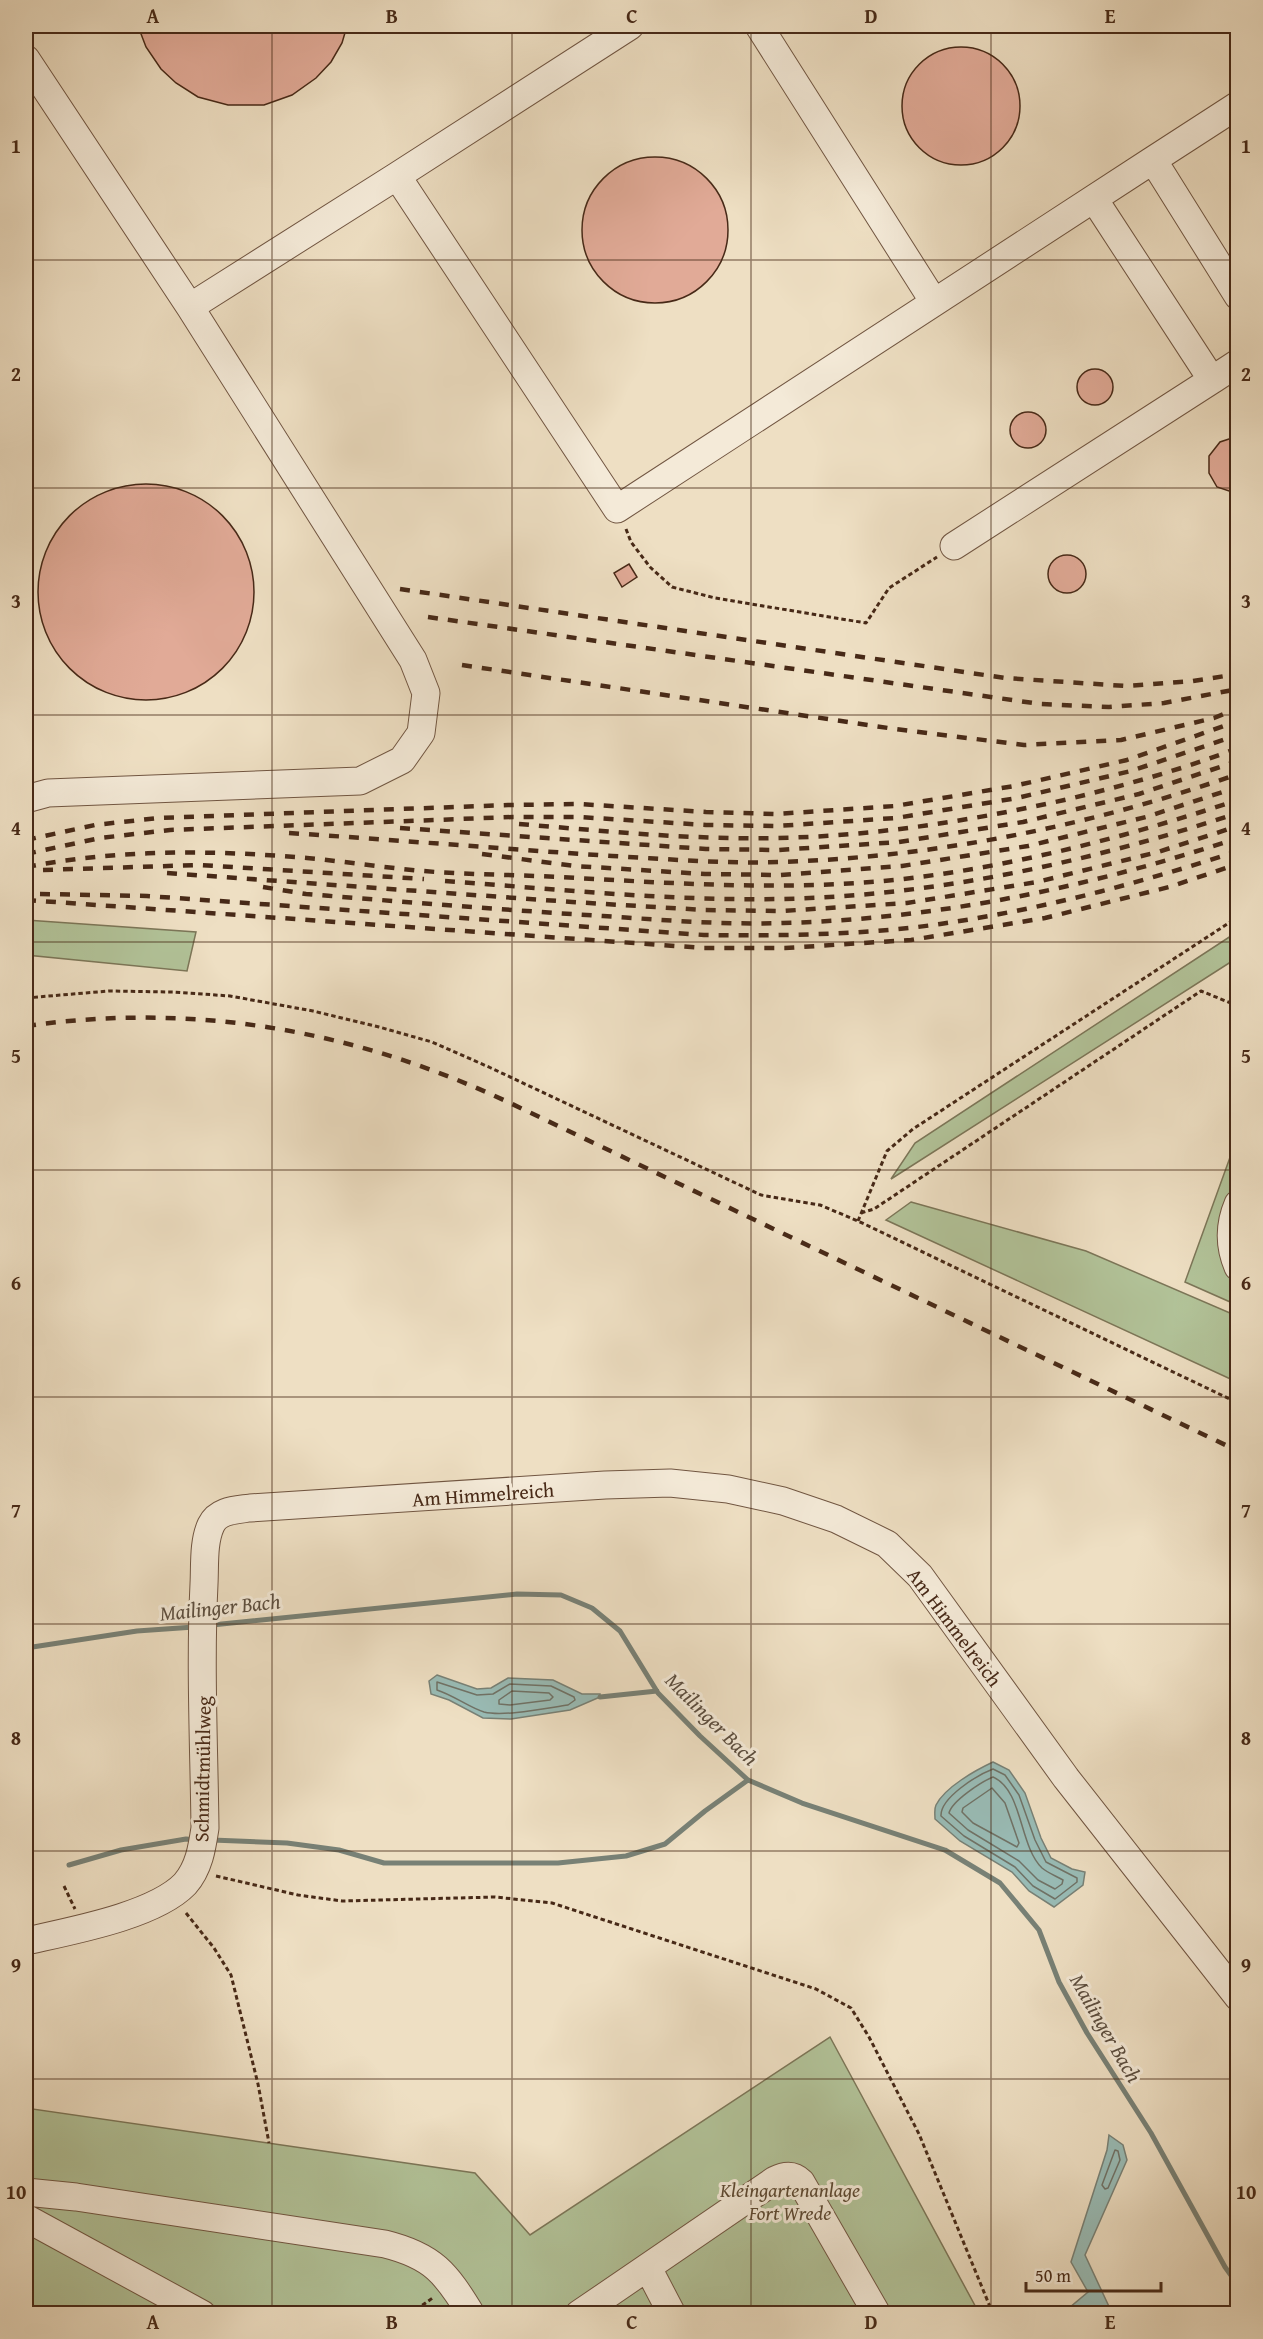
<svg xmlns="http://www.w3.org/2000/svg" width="1263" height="2339" font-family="'Gentium Book Plus',serif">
<rect width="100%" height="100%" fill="#eedfc3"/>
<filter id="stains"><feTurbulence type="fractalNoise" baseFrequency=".00333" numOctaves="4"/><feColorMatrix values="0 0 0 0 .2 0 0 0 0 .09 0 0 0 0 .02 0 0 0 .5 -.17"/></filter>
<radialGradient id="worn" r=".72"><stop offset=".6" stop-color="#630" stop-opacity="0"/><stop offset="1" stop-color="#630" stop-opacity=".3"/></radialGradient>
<path fill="#b2c399" stroke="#7c7658" stroke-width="1.5" d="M26,920L196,932L187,971L26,955Z
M1237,932V958L891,1179L915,1143Z
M1237,1138V1188L1226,1214L1237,1276V1305L1185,1282Z
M911,1202L1086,1251L1237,1316V1382L886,1220Z
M830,2037L979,2313L26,2314V2108L475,2173L530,2235Z"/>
<path fill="#99bcb6" stroke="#788176" stroke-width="1.5" d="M437,1675L477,1689L491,1688L508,1678L553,1680L582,1694H600V1697L570,1710L511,1719L483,1718L449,1700L431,1694L429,1681Z
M993,1762L1009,1770L1025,1793L1041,1838L1051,1858L1072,1869L1085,1872L1083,1885L1054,1907L1029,1891L1012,1872L960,1841L935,1819C935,1814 934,1809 936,1805C945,1787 976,1770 993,1762Z
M1109,2135L1123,2145L1127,2160L1085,2255L1112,2313H1063L1088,2292L1071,2262L1107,2150Z"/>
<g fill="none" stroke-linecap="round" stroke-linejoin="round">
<path stroke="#707266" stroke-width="1.5" d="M437,1682L477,1695L493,1694L510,1684L551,1686L574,1697L575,1700L568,1705C547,1708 504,1717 484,1712C470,1708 453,1695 437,1690Z
M512,1691L549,1693L553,1697L550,1700L510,1705L499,1704V1700Z
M993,1769L1005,1775L1019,1795L1035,1840L1046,1862L1077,1878V1882L1055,1899L1033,1886L1015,1867L964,1836L941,1816C940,1798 977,1775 993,1769Z
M993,1777C1023,1790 1019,1846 1042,1868C1048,1873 1056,1876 1063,1880L1062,1884L1055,1889L1038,1880L1019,1861L968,1830L949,1813C952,1801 981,1782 993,1777Z
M992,1788L1005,1803L1019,1843L1017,1847L973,1823L962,1812L963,1808Z
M1115,2150L1118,2151L1120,2160L1108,2188L1105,2189L1102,2185Z"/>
<path stroke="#788176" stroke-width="5" d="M212,1625L517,1594L561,1595L592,1608L620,1631L658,1693L700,1736L748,1780L802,1803L945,1850L1000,1883L1039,1930L1059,1982L1087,2033L1151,2133L1225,2267L1238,2285
M26,1648L137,1631L194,1627
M600,1697L657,1691
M212,1840L287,1843L339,1850L384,1863H558L626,1856L665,1844L705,1811L748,1780
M69,1865L121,1850L186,1839L197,1840"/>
</g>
<path fill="#e1aa97" stroke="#472917" stroke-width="1.5" d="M138,26H347L342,43L331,62L316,78L292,95L264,105H228L198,97L176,83L161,69L146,47Z
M902 106a59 59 0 1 1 118 0a59 59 0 1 1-118 0Z
M582 230a73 73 0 1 1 146 0a73 73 0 1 1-146 0Z
M1077 387a18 18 0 1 1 36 0a18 18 0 1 1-36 0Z
M1010 430a18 18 0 1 1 36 0a18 18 0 1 1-36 0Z
M1238,436V494L1217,487L1209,473V456L1220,442Z
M38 592a108 108 0 1 1 216 0a108 108 0 1 1-216 0Z
M1048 574a19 19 0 1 1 38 0a19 19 0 1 1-38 0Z
M629,564L637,577L622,587L614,573Z"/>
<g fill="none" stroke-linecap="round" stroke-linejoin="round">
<g stroke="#715642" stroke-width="29">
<path id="minor" d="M759,26L934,302
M26,59L190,307L413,660L426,693L421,733L402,760L360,781L48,793L26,799
M1153,160L1238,105
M397,176L617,509L1153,160L1238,296
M1094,199L1212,380L1238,363
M190,307L397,176L630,26
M954,546L1212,380
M1238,1204C1229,1225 1229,1246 1238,1267
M26,1941C70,1931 154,1916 185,1884C199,1868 202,1848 205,1828C204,1747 200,1665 204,1584C205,1566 203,1542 211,1525C218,1510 236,1510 250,1508L605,1485L670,1483L728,1489L783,1501L836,1519L887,1544L920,1576L1066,1778L1238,1997
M26,2192L76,2197L385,2244C433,2256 446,2273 471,2314
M26,2218L202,2314
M648,2268L672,2314
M579,2314L775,2180C785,2175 793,2174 801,2182L877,2314"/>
</g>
<path stroke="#472917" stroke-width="3" stroke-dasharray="4.5 3" stroke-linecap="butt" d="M626,529L631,542L650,567L672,587L715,598L866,623L889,588L937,557
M26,998L109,991L173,992L230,996L313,1011L379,1027L432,1042L491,1068L761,1195L820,1205L858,1221L1238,1403
M861,1213L874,1209L1201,991L1238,1006
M858,1221L887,1151L913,1129L1238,917
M216,1876L298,1895L342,1901L495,1897L552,1903L816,1989L851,2008L869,2037L919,2134L993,2314
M64,1886L75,1909
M186,1913L214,1948L231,1975L258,2084L269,2143
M410,2314L434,2297"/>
<use href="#minor" stroke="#f4ead8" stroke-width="27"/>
<path stroke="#472917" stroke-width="4.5" stroke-dasharray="10 10" stroke-linecap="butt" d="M400,589L1005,678L1126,686L1193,681L1238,674
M428,617L1040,704L1109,707L1164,703L1238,689
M462,665L895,729L1024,745L1121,740L1214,718L1238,708
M519,824C605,831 692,840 777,838C877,836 976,820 1073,798C1129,784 1184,769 1238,748
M400,828L706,849L778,850L899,842L1023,822L1139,794L1238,761
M289,833C397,840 504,849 612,856C668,859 724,864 780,862C937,857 1090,826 1238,774
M26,840L95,825L158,818L508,805L579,804L706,812L776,814L895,806L1014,786L1127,760L1238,721
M26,854L100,838L170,830L513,817H578L706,825L777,826L896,818L1017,798L1131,771L1238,735
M482,854L575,866L705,874L780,875L902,866L1028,846L1146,817L1238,787
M26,867C119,849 213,850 307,858C350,862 393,869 436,872C483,875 530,875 577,878C686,884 794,891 903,879C1017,866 1129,836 1238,800
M43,870L199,865L424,879
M167,873L572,902L705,910L782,911L907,903L1037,882L1158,852L1238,826
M445,881C556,889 668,901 780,899C937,896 1089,862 1238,813
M263,887L306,894C405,902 504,910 603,916C663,920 723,925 783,923C939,919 1090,887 1238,838
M40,894L147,896L704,935C772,936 841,935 909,928C1021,915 1131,886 1238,851
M26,900L704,948H785L911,940L1045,918L1169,887L1238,864
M26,1026C195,1002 354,1030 508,1102L1238,1451"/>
</g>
<path fill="none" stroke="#472917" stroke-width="1.5" stroke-opacity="0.55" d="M272,26V2314M512,26V2314M751,26V2314M991,26V2314M26,260H1238M26,488H1238M26,715H1238M26,942H1238M26,1170H1238M26,1397H1238M26,1624H1238M26,1851H1238M26,2079H1238"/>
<g text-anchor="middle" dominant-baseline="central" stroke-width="6" stroke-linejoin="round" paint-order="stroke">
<g font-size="20" fill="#472917" stroke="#f4ead8">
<text transform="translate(483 1494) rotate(-4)">Am Himmelreich</text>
<text transform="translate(955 1627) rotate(53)">Am Himmelreich</text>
<text transform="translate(202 1769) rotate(-89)">Schmidtmühlweg</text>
</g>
<g font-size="20" font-style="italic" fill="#5c4831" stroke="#f4ead8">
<text x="790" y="2189">Kleingartenanlage<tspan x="790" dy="23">Fort Wrede</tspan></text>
</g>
<g font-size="21" font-style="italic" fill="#5c4e3f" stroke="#f4ead8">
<text transform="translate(220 1607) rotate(-6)">Mailinger Bach</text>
<text transform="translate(712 1719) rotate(45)">Mailinger Bach</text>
<text transform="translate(1106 2028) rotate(60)">Mailinger Bach</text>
</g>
</g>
<rect width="1263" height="2339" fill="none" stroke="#eedfc3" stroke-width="66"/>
<path d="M1026 2282v9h135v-9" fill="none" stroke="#472917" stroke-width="3"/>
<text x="1035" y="2282" font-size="18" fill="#472917" stroke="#f4ead8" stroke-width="4.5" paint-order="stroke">50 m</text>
<rect x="33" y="33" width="1197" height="2273" fill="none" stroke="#472917" stroke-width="2"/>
<g font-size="20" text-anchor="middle" font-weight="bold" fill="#472917">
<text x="153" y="23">A</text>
<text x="392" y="23">B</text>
<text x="632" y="23">C</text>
<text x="871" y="23">D</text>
<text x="1110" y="23">E</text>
<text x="16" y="153">1</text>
<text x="1246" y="153">1</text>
<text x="16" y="381">2</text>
<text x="1246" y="381">2</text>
<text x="16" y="608">3</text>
<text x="1246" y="608">3</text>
<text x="16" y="835">4</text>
<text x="1246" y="835">4</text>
<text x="16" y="1063">5</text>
<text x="1246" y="1063">5</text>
<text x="16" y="1290">6</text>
<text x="1246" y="1290">6</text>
<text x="16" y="1517">7</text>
<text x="1246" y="1517">7</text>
<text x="16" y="1745">8</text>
<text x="1246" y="1745">8</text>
<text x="16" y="1972">9</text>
<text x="1246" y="1972">9</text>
<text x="16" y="2199">10</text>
<text x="1246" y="2199">10</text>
<text x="153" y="2329">A</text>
<text x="392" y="2329">B</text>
<text x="632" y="2329">C</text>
<text x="871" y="2329">D</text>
<text x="1110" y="2329">E</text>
</g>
<rect width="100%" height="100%" filter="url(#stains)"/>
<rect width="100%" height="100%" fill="url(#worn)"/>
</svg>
